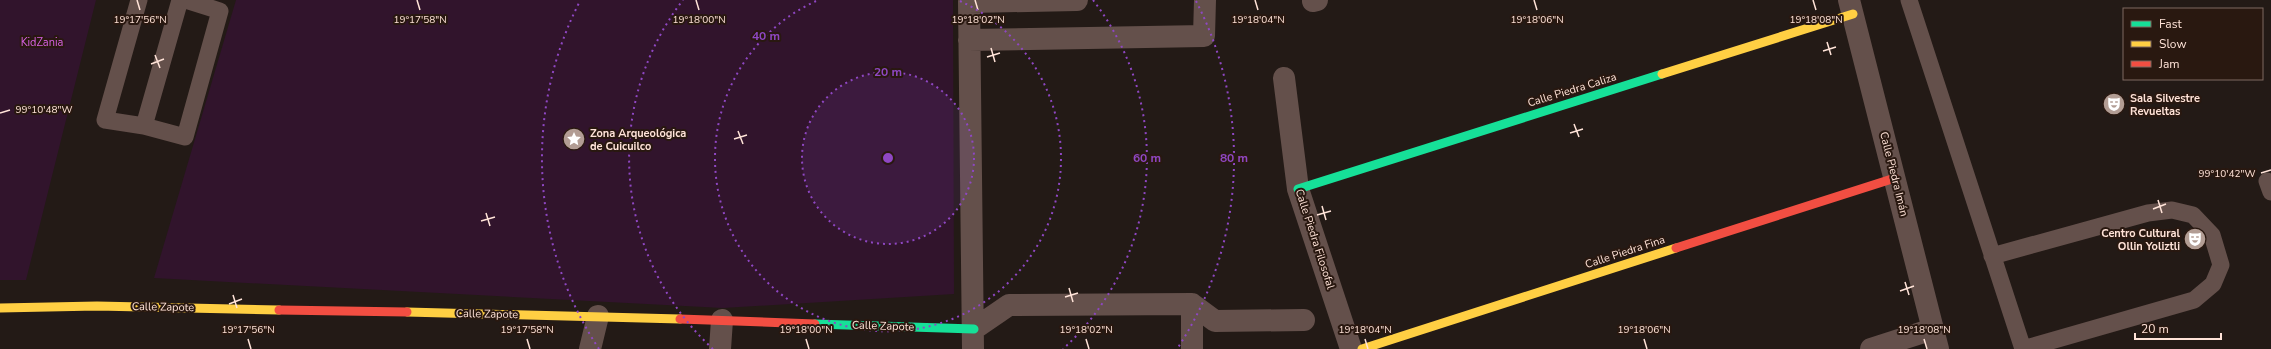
<svg xmlns="http://www.w3.org/2000/svg" width="2271" height="349" font-family="'Nunito Sans',sans-serif">
<rect width="100%" height="100%" fill="#231a16"/>
<path fill="#31142c" d="M0,0H96L26,280H0Z
M236,0H953L954,294L723,308L154,278Z"/>
<g fill="none" stroke-linecap="round" stroke-linejoin="round">
<path stroke="#64504b" stroke-width="17" d="M139,0L105,120L144,126L185,137L220,11L185,0
M1909,0L2023,349
M144,126L180,0
M2267,181L2271,192
M1992,256L2148,213L2172,210L2193,215L2212,235L2221,265L2213,284L2194,300L2023,349"/>
<path stroke="#64504b" stroke-width="22" d="M1849,0L1938,349
M1313,1L1317,0
M969,40L1204,36L1205,0
M1284,78L1298,189L1351,349
M974,329L1009,305L1192,304L1215,321L1304,320
M590,349L598,316
M720,349L722,320
M973,349L969,2L1077,0
M1192,349V304
M1871,349L1933,329"/>
<path stroke="#16e098" stroke-width="9" d="M1298,189L1662,74
M815,324L974,329"/>
<path stroke="#ffcf43" stroke-width="9" d="M1662,74L1853,14
M0,308L97,306L279,310
M407,312L680,319
M1362,349L1676,248"/>
<path stroke="#f24e42" stroke-width="9" d="M1676,248L1895,178
M279,310L407,312
M680,319L815,324"/>
</g>
<path fill="none" stroke="#ffe3d8" stroke-width="1.5" d="M137,0L140,10M417,0L420,10M696,0L699,10M975,0L978,10M1255,0L1258,10M1534,0L1537,10M1813,0L1816,10M1827,42L1831,55M991,48L995,62M1823,51L1836,47M155,55L160,68M987,57L1000,53M151,64L164,59M0,113L10,110M1574,124L1579,137M738,131L743,144M1570,133L1583,129M734,139L747,135M2261,173L2271,170M2158,200L2162,213M1322,206L1326,220M2153,209L2166,204M486,213L490,226M1317,215L1331,211M481,221L495,217M1905,282L1909,295M1069,288L1073,302M1900,291L1914,286M233,295L237,308M1065,297L1078,293M229,304L242,299M248,339L251,349M527,339L530,349M806,339L809,349M1086,339L1089,349M1365,339L1368,349M1644,339L1647,349M1924,339L1927,349"/>
<circle cx="888" cy="158" r="86" fill="#8f47c3" fill-opacity=".12"/>
<g fill="none" stroke="#8f47c3" stroke-width="2" stroke-dasharray="2 4">
<circle cx="888" cy="158" r="86"/>
<path d="M960 1A173 173 0 1 1 816 1"/>
<path d="M713 349A259 259 0 0 1 683 0M1093 0A259 259 0 0 1 1063 349"/>
<path d="M599 349A346 346 0 0 1 580 1M1196 1A346 346 0 0 1 1177 349"/>
</g>
<defs>
<g id="theatre-disc" transform="scale(1.15)"><circle r="9.5" fill="#b29d94" stroke="#291810"/><path d="M-5-5.5Q0-4 5-5.5V0Q5 5 0 6Q-5 5-5 0ZM-3.3-2.5H-1v1.5H-3.3ZM1-2.5H3.3v1.5H1ZM-2.8 1Q0 5.5 2.8 1Z" fill="#fff"/></g>
<g id="sight-disc" transform="scale(1.15)"><circle r="9.5" fill="#b29d94" stroke="#291810"/><path d="M0-6L1.8-2.2L6-1.7L2.9 1.2L3.7 5.4L0 3.3L-3.7 5.4L-2.9 1.2L-6-1.7L-1.8-2.2Z" fill="#fff"/></g>
</defs>
<g fill-rule="evenodd">
<use href="#theatre-disc" x="2114" y="104"/>
<use href="#sight-disc" x="574" y="139"/>
<use href="#theatre-disc" x="2195" y="239"/>
</g>
<g text-anchor="middle" dominant-baseline="central" stroke-width="4" stroke-linejoin="round" paint-order="stroke">
<g font-size="11" fill="#d761e2" stroke="#291810">
<text x="42" y="42">KidZania</text>
</g>
<g font-size="11" fill="#ffe3d8" stroke="#291810">
<text transform="translate(1572 90) rotate(-17)">Calle Piedra Caliza</text>
<text transform="translate(1894 174) rotate(76)">Calle Piedra Imán</text>
<text transform="translate(1315 239) rotate(72)">Calle Piedra Filosofal</text>
<text transform="translate(1625 252) rotate(-18)">Calle Piedra Fina</text>
<text transform="translate(163 307) rotate(1)">Calle Zapote</text>
<text transform="translate(487 314) rotate(1)">Calle Zapote</text>
<text transform="translate(883 326) rotate(2)">Calle Zapote</text>
</g>
<g font-size="11" font-weight="bold" fill="#ffe3d8" stroke="#291810" text-anchor="start">
<text x="2130" y="98">Sala Silvestre<tspan x="2130" dy="13">Revueltas</tspan></text>
<text x="590" y="133">Zona Arqueológica<tspan x="590" dy="13">de Cuicuilco</tspan></text>
<text x="2180" y="233" text-anchor="end">Centro Cultural<tspan x="2180" dy="13">Ollin Yoliztli</tspan></text>
</g>
</g>
<g font-size="10" text-anchor="middle" fill="#ffe3d8" stroke="#291810" stroke-width="4" stroke-linejoin="round" paint-order="stroke">
<text x="140" y="23">19°17'56"N</text>
<text x="420" y="23">19°17'58"N</text>
<text x="699" y="23">19°18'00"N</text>
<text x="978" y="23">19°18'02"N</text>
<text x="1258" y="23">19°18'04"N</text>
<text x="1537" y="23">19°18'06"N</text>
<text x="1816" y="23">19°18'08"N</text>
<text x="44" y="113">99°10'48"W</text>
<text x="2227" y="177">99°10'42"W</text>
<text x="248" y="333">19°17'56"N</text>
<text x="527" y="333">19°17'58"N</text>
<text x="806" y="333">19°18'00"N</text>
<text x="1086" y="333">19°18'02"N</text>
<text x="1365" y="333">19°18'04"N</text>
<text x="1644" y="333">19°18'06"N</text>
<text x="1924" y="333">19°18'08"N</text>
</g>
<circle cx="888" cy="158" r="6" fill="#8f47c3" stroke="#291810" stroke-width="2"/>
<g font-size="12" text-anchor="middle" font-weight="bold" fill="#8f47c3" stroke="#291810" stroke-width="4" stroke-linejoin="round" paint-order="stroke">
<text x="766" y="40">40 m</text>
<text x="888" y="76">20 m</text>
<text x="1147" y="162">60 m</text>
<text x="1234" y="162">80 m</text>
</g>
<rect x="2123" y="8" width="140" height="72" fill="#291810" stroke="#7f6960"/>
<rect x="2131" y="21" width="20" height="6" fill="#16e098" stroke="#7f6960"/>
<text x="2159" y="28" font-size="12" fill="#ffe3d8">Fast</text>
<rect x="2131" y="41" width="20" height="6" fill="#ffcf43" stroke="#7f6960"/>
<text x="2159" y="48" font-size="12" fill="#ffe3d8">Slow</text>
<rect x="2131" y="61" width="20" height="6" fill="#f24e42" stroke="#7f6960"/>
<text x="2159" y="68" font-size="12" fill="#ffe3d8">Jam</text>
<path d="M2135 333v6h86v-6" fill="none" stroke="#ffe3d8" stroke-width="2"/>
<text x="2141" y="333" font-size="12" fill="#ffe3d8" stroke="#291810" stroke-width="3" paint-order="stroke">20 m</text>
</svg>
